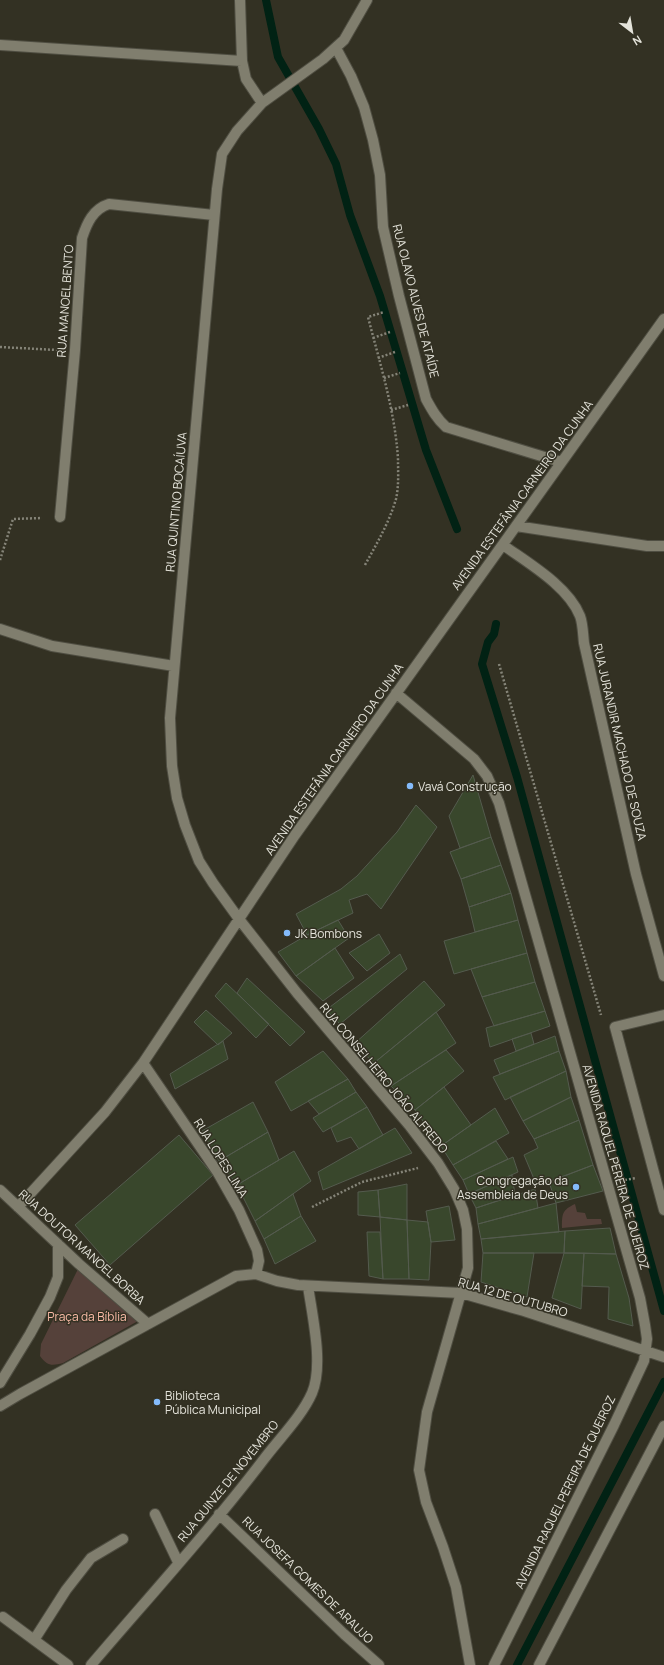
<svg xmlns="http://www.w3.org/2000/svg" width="664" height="1665" font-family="Manrope,sans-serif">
<rect width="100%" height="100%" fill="#333123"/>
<path fill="#55413a" d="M575,1204L577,1212L585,1213L587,1219H601L602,1224L562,1228C562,1214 562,1210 575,1204Z
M78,1269L138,1321L63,1363C52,1366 47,1366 40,1356L41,1344Z"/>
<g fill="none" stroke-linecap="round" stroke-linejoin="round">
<path stroke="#012214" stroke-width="8" d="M266,0L278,57L319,129L336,164L350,215L380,296L426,450L457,529
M496,624L494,634L488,642L482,664L517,777L664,1311
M517,1665L664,1382"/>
</g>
<path fill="#39472c" stroke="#545b4e" d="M473,775L491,837L460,848L449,816Z
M416,805L437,827L381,909L367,894L349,900L353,913L307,935L296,914L341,889L357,876L397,832Z
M491,837L501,865L461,879L450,852Z
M501,865L511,893L469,907L461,879Z
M511,893L518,920L475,932L469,907Z
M338,920L349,938L296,976L278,952L307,935Z
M518,920L527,953L454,974L444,941Z
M379,934L390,953L367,971L349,953Z
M335,948L354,978L323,1001L296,976Z
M527,953L535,982L482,997L471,969Z
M400,954L407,969L340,1024L326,1010Z
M247,978L305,1032L290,1046L237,993Z
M424,981L445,1005L374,1063L354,1044Z
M535,982L545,1011L494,1026L482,997Z
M226,983L269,1024L256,1038L215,996Z
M206,1010L232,1033L218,1045L194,1022Z
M545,1011L550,1026L490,1047L486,1028Z
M436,1012L456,1043L391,1086L374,1063Z
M531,1033L534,1044L516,1051L512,1039Z
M555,1036L559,1051L500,1074L494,1060Z
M223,1041L228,1059L175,1089L170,1074Z
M446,1050L464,1071L415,1110L391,1086Z
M323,1051L348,1079L291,1111L275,1082Z
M559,1051L566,1071L505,1100L493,1077Z
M566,1071L571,1097L523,1121L510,1097Z
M348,1079L356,1092L319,1114L308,1101Z
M444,1087L471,1125L441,1146L415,1110Z
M356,1092L367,1107L323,1132L313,1118Z
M571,1097L579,1120L534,1139L523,1121Z
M253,1102L268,1132L219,1161L202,1131Z
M367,1107L383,1135L359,1149L351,1137L337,1142L331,1128Z
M495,1108L509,1133L453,1165L441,1146Z
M579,1120L593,1165L537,1186L524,1155L538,1148L534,1139Z
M395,1128L412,1153L323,1190L318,1172Z
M268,1132L279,1160L237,1185L219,1161Z
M179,1135L213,1175L110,1265L75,1225Z
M496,1141L508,1159L463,1180L453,1165Z
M294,1151L311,1181L255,1221L237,1185Z
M513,1157L518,1172L469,1194L463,1180Z
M593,1165L603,1191L556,1203L549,1182Z
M512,1175L515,1195L476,1208L469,1194Z
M407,1184V1220L380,1217L378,1190Z
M535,1189L538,1208L478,1224L476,1208Z
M378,1190L380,1217L358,1215V1192Z
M293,1194L301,1216L264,1239L255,1221Z
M556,1203L559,1232L481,1239L478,1224Z
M449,1206L455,1240L431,1242L426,1211Z
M301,1216L316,1241L275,1264L264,1239Z
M380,1217L407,1220L409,1279H383Z
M407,1220L428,1222L431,1242L429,1280L409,1279Z
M610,1228L616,1254L564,1253L565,1231Z
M565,1231L564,1253H483L481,1239Z
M367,1232H380L383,1279L369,1276Z
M483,1253H534L527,1297L481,1282Z
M564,1253H584L581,1309L552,1298Z
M584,1253L616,1254L629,1298L633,1326L608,1319L609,1287L582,1286Z"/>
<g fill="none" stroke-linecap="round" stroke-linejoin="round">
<g stroke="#4f4e42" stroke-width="12">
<path id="minor" d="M240,0L242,61L246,79L262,103
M367,0L344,40L323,59L262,103L237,131L222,154L217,189L170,718L172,766L177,798L185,825L199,861L213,883L239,919L297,993L409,1125L438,1163L454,1189L463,1210L467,1229L468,1268L427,1412L419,1470L426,1502L443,1547L456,1587L470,1665
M0,45L242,61
M336,48L351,76L364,107L373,140L380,175L383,227L399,296L426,399C432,410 437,419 446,427L561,462
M60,517L75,350L82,238C87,223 93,209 109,204L214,215
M516,526L647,546H664
M503,545C528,563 568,586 580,616C583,624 583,635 584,643L636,874L664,976
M0,629L52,646L174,666
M396,693L474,759L487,776L499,803L640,1298L645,1325L647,1339L644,1361L614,1425L494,1665
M664,1015L615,1027L664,1210
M143,1063L218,1173L239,1210L257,1250L259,1261L256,1274
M0,1190L79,1264L148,1324
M18,1207L105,1112L143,1063L295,835L664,319
M0,1383L30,1334L50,1297L58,1277V1244
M0,1406L20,1394L236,1276L256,1274L277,1281L298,1285L461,1293L524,1311L664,1357
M155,1514L178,1562
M219,1514L344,1634L379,1665
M3,1617L68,1665
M34,1640L66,1590L91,1558L123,1539
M91,1665C149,1597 210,1530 264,1459C279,1439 302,1416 312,1393C324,1365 312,1315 308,1286
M539,1665L664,1426"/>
</g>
<path stroke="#858478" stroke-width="2.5" stroke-dasharray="2 2" stroke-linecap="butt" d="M373,338L390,332
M0,347L57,350
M378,358L395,352
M384,378L400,373
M391,410L408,405
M0,560L13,519L42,518
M365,565C377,543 389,523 396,499C399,486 398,472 398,459C395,411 380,364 368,317L384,312
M499,664L601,1015
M625,1180L636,1178
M312,1207L362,1182L418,1168"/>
<use href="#minor" stroke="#807e6e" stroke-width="10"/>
</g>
<g fill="#84bbfb" stroke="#333123" stroke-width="1.5">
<circle cx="410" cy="786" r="4"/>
<circle cx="287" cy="933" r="4"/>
<circle cx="576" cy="1187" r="4"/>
<circle cx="157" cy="1402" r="4"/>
</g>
<g text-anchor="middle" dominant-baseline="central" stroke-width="3" stroke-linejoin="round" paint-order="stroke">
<g font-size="12" fill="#e4e3da" stroke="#333123">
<text transform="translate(65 301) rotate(-86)">RUA MANOEL BENTO</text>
<text transform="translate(416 301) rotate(76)">RUA OLAVO ALVES DE ATAÍDE</text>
<text transform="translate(522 495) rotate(-54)">AVENIDA ESTEFÂNIA CARNEIRO DA CUNHA</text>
<text transform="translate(176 502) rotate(-85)">RUA QUINTINO BOCAÍUVA</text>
<text transform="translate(620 742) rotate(77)">RUA JURANDIR MACHADO DE SOUZA</text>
<text transform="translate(334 759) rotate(-55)">AVENIDA ESTEFÂNIA CARNEIRO DA CUNHA</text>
<text transform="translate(384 1078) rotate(50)">RUA CONSELHEIRO JOÃO ALFREDO</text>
<text transform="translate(221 1158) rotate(58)">RUA LOPES LIMA</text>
<text transform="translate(616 1167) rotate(74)">AVENIDA RAQUEL PEREIRA DE QUEIROZ</text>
<text transform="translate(82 1247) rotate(42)">RUA DOUTOR MANOEL BORBA</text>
<text transform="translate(513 1297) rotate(16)">RUA 12 DE OUTUBRO</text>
<text transform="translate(228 1481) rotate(-51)">RUA QUINZE DE NOVEMBRO</text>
<text transform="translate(565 1492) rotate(-64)">AVENIDA RAQUEL PEREIRA DE QUEIROZ</text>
<text transform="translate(308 1580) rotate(44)">RUA JOSEFA GOMES DE ARAUJO</text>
</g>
<g font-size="12" fill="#e4e3da" stroke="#333123" text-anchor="start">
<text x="418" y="786">Vavá Construção</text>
<text x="295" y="933">JK Bombons</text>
<text x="568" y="1180" text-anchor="end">Congregação da<tspan x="568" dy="14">Assembleia de Deus</tspan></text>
<text x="165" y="1395">Biblioteca<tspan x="165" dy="14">Pública Municipal</tspan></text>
</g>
<g font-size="12" fill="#f9baa6" stroke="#333123">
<text x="87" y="1316">Praça da Bíblia</text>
</g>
</g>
<g transform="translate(632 32) rotate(149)" stroke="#333123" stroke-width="3" paint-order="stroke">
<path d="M0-3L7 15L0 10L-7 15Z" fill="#e4e3da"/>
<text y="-6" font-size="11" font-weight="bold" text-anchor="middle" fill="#e4e3da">N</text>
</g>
</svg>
